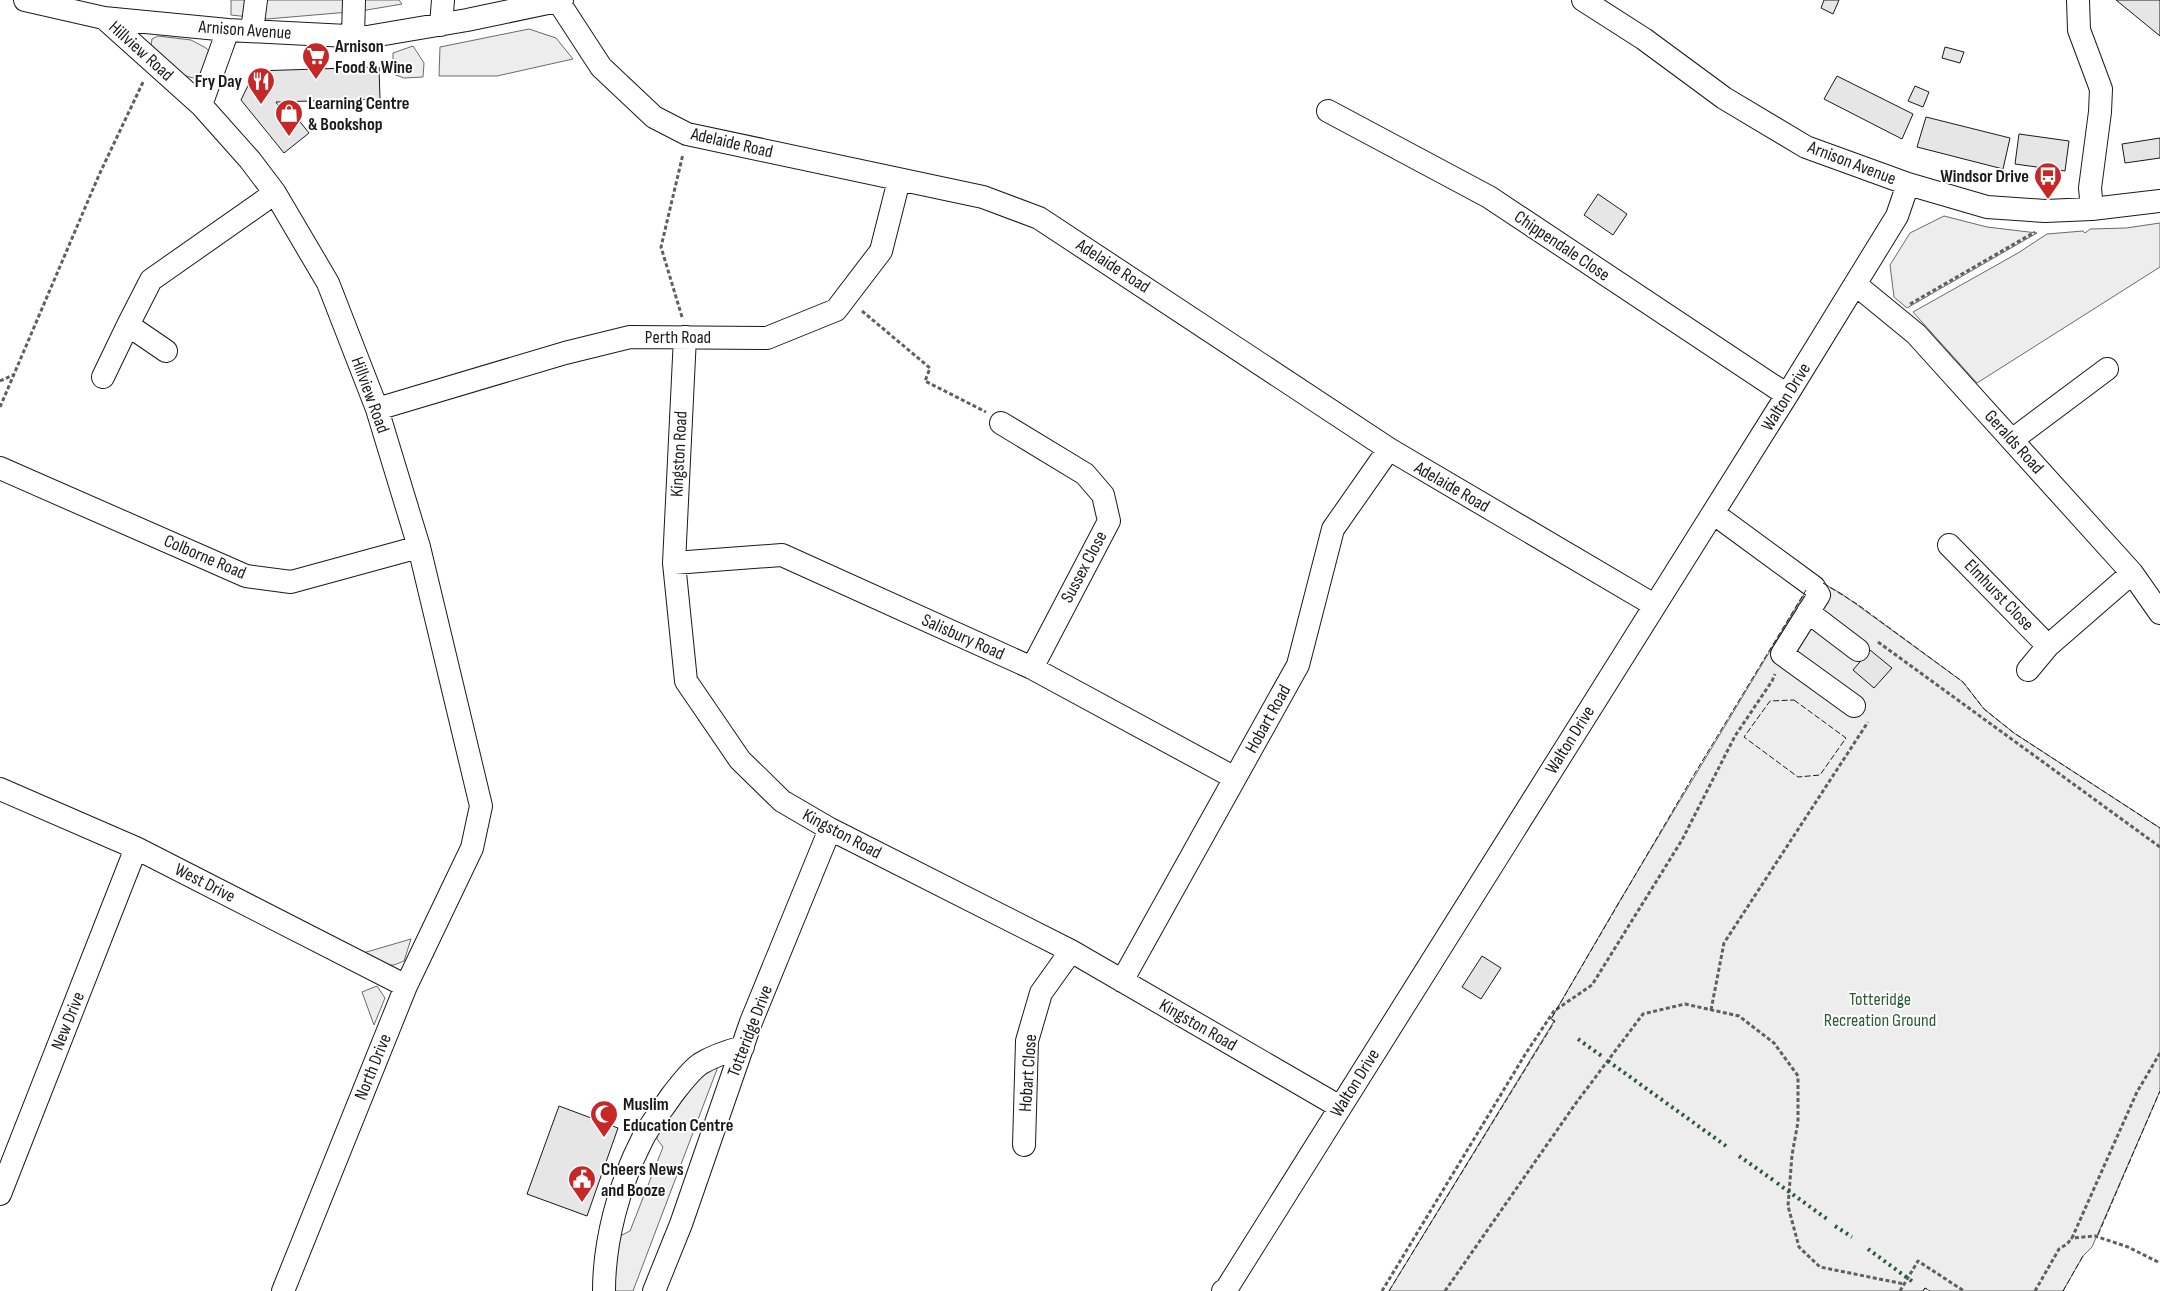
<svg xmlns="http://www.w3.org/2000/svg" width="2160" height="1291" font-family="'Sofia Sans Condensed',sans-serif">
<rect width="100%" height="100%" fill="#fff"/>
<path fill="#ededed" stroke="#6a6a6a" d="M231,0H399L402,4L361,11L267,19L231,15Z
M529,29L556,38L573,59L497,76H439L440,47Z
M158,36L191,40L206,48L210,52L205,70L193,78L183,75L151,46L152,39Z
M413,46L424,63L423,77L404,78L393,74V53Z
M1944,216L1987,227L2037,233L1907,308L1894,297L1890,265L1910,233Z
M2160,223V267L1977,383L1913,312L2018,253L2047,234L2083,231L2085,233L2090,229L2126,228Z
M1814,578L1842,594L1963,682L1984,709L2014,733L2160,828V1091L2092,1247L2083,1256L2063,1291H1930L1925,1288L1923,1291H1389L1554,1021L1551,1019L1616,907Z
M411,939L404,961L394,965H383L363,953Z
M377,986L385,998L374,1025L362,992Z
M705,1062L719,1064L633,1291H608L620,1236L630,1231L663,1147L657,1139V1129Z"/>
<path fill="#e6e6e6" stroke="#1a1a1a" d="M1824,0H1839L1833,14L1821,8Z
M2116,0H2160V36Z
M1945,47L1964,52L1960,63L1942,58Z
M379,67L380,99L276,102L289,123L297,118L309,133L284,153L241,100L255,71Z
M1837,76L1913,114L1902,139L1824,99Z
M1915,86L1929,92L1923,107L1908,101Z
M1926,117L2010,138L2003,169L1917,147Z
M2019,134L2069,141L2065,171L2015,164Z
M2160,138V158L2125,163L2122,144Z
M1598,194L1627,214L1613,235L1584,215Z
M1870,650L1892,668L1874,688L1853,670Z
M1482,956L1501,968L1481,999L1462,987Z
M559,1106L618,1128L587,1216L527,1194Z"/>
<g fill="none" stroke-linecap="round" stroke-linejoin="round">
<g stroke="#1a1a1a" stroke-width="24">
<path id="minor" d="M25,0L104,18L228,30L367,37L467,20L562,0
M1583,0L1644,39L1724,98L1806,147L1908,184L1987,207L2045,211L2092,209L2160,201
M2078,0L2079,30L2101,89L2100,112L2090,188L2092,209
M558,1L601,67L654,117L687,134L983,197L1039,218L1389,449L1654,605
M104,18L201,105L250,160L275,193L328,283L377,409L419,547L481,806L472,848L406,986L283,1291
M441,25L443,0
M252,31L256,0
M353,36L354,0
M201,105L228,30
M1328,111L1489,197L1787,395
M1855,284L1916,334L2132,573L2160,613
M685,337L674,563L686,681L740,760L782,801L830,829L1071,951L1340,1107
M166,351L128,325L151,280L275,193
M103,377L128,325
M377,409L565,353L630,337L767,338L836,310L881,251L899,180
M1001,423L1085,474L1103,495L1109,521L1032,668
M2012,440L2107,369
M0,468L246,576L291,582L419,547
M1713,513L1814,587L1819,595L1782,654L1854,706
M1949,545L2048,646
M674,563L782,555L1032,668L1235,778
M1808,612L1858,650
M2028,670L2048,646L2132,573
M0,789L136,848L406,986
M1122,981L1298,665L1333,529L1389,449
M1024,1145L1027,1041L1041,993L1071,951
M0,1194L136,848
M604,1291C604,1241 619,1185 642,1140C650,1124 662,1110 672,1095C680,1085 690,1071 700,1064C713,1056 728,1051 743,1047
M654,1291L681,1224L751,1022L830,829
M1223,1291L1227,1288L1787,395L1897,216L1908,184"/>
</g>
<path stroke="#5f5f5f" stroke-width="3" stroke-dasharray="4 2.5" stroke-linecap="butt" d="M1910,304L2035,232
M862,311L930,368L925,381L986,412
M682,317L661,247L683,154
M0,381L13,375
M0,407L99,175L144,80
M1878,642L2160,847
M1711,1010L1724,943L1868,722
M2160,1053L2137,1092L2072,1238L2095,1236L2128,1247L2160,1263
M1382,1291L1526,1053L1554,1011L1592,985L1682,840L1735,736L1772,681L1775,674
M1445,1291L1576,1103L1643,1014L1685,1004L1739,1016L1774,1043L1798,1076V1122L1792,1155L1788,1206L1799,1247L1820,1267L1904,1284
M1900,1291L1918,1261L1964,1291
M2035,1291L2059,1249L2067,1244L2072,1238"/>
<use href="#minor" stroke="#fff" stroke-width="22"/>
<path stroke="#2b5a34" stroke-width="4" stroke-dasharray="2.5 4" stroke-linecap="butt" d="M1578,1039L1603,1057
M1608,1061L1726,1146
M1739,1156L1773,1180
M1777,1183L1827,1219
M1835,1226L1852,1237
M1868,1249L1913,1282"/>
<path stroke="#1a1a1a" stroke-width="1" stroke-dasharray="6 2.5" stroke-linecap="butt" d="M1823,583L1857,604L1963,682L1984,709L2014,733L2160,828
M1794,700L1846,738L1820,775L1798,777L1744,737L1770,701Z
M2098,1235L2160,1091
M1389,1291L1555,1021L1551,1019L1692,778L1806,590
M1923,1291L1925,1288L1930,1291
M2063,1291L2083,1256"/>
</g>
<defs>
<g id="supermarket-pin" transform="scale(1.4375)"><path d="M0 17L-7.5 6A9.5 9.5 0 1 1 7.5 6Z" fill="#c62828" stroke="#fff"/><path d="M-6-5.5h2.5l.6 2H6L4.5 2H-2.5L-4.4-4H-6ZM-1.5 3.2a1.3 1.3 0 1 0 .1 0ZM3 3.2a1.3 1.3 0 1 0 .1 0Z" fill="#fff"/></g>
<g id="restaurant-pin" transform="scale(1.4375)"><path d="M0 17L-7.5 6A9.5 9.5 0 1 1 7.5 6Z" fill="#c62828" stroke="#fff"/><path d="M-5-6h1v4h1v-4h1v4h1v-4h1v5L-1.5 .5V6h-2V.5L-5-1ZM5-6V6H3V1.5H1.5Q1.5-4 5-6Z" fill="#fff"/></g>
<g id="shop-pin" transform="scale(1.4375)"><path d="M0 17L-7.5 6A9.5 9.5 0 1 1 7.5 6Z" fill="#c62828" stroke="#fff"/><path d="M-5-2.5h2.3a2.7 3.5 0 0 1 5.4 0H5L5.5 6h-11ZM-1.5-2.5h3a1.5 2.3 0 0 0-3 0Z" fill="#fff"/></g>
<g id="bus-pin" transform="scale(1.4375)"><path d="M0 17L-7.5 6A9.5 9.5 0 1 1 7.5 6Z" fill="#c62828" stroke="#fff"/><path d="M-5-6H5V4H4V6H2V4H-2V6H-4V4H-5ZM-3.5-4V0h7V-4ZM-3.5 1.2v1.5H-2V1.2ZM2 1.2v1.5H3.5V1.2Z" fill="#fff"/></g>
<g id="mosque-pin" transform="scale(1.4375)"><path d="M0 17L-7.5 6A9.5 9.5 0 1 1 7.5 6Z" fill="#c62828" stroke="#fff"/><path d="M3.5-4.9A6 6 0 1 0 3.5 4.9A5 5 0 1 1 3.5-4.9Z" fill="#fff"/></g>
<g id="civic-pin" transform="scale(1.4375)"><path d="M0 17L-7.5 6A9.5 9.5 0 1 1 7.5 6Z" fill="#c62828" stroke="#fff"/><path d="M-.6-6.5H3V-4.5H.6V-3L4-1V1h2V6H-6V1h2V-1L-.6-3ZM-1.2 2.5V6h2.4V2.5Z" fill="#fff"/></g>
</defs>
<g fill-rule="evenodd">
<use href="#supermarket-pin" x="316" y="56"/>
<use href="#restaurant-pin" x="261" y="81"/>
<use href="#shop-pin" x="289" y="113"/>
<use href="#bus-pin" x="2048" y="176"/>
<use href="#mosque-pin" x="604" y="1114"/>
<use href="#civic-pin" x="582" y="1179"/>
</g>
<g text-anchor="middle" dominant-baseline="central" stroke-width="4" stroke-linejoin="round" paint-order="stroke">
<g font-size="18" fill="#1a1a1a" stroke="#fff">
<text transform="translate(245 30) rotate(4)">Arnison Avenue</text>
<text transform="translate(141 51) rotate(42)">Hillview Road</text>
<text transform="translate(732 143) rotate(13)">Adelaide Road</text>
<text transform="translate(1852 163) rotate(21)">Arnison Avenue</text>
<text transform="translate(1562 246) rotate(34)">Chippendale Close</text>
<text transform="translate(1113 266) rotate(33)">Adelaide Road</text>
<text x="678" y="337">Perth Road</text>
<text transform="translate(370 395) rotate(70)">Hillview Road</text>
<text transform="translate(1786 397) rotate(-58)">Walton Drive</text>
<text transform="translate(2014 442) rotate(48)">Geralds Road</text>
<text transform="translate(679 454) rotate(-87)">Kingston Road</text>
<text transform="translate(1452 487) rotate(30)">Adelaide Road</text>
<text transform="translate(205 557) rotate(23)">Colborne Road</text>
<text transform="translate(1084 567) rotate(-62)">Sussex Close</text>
<text transform="translate(1999 595) rotate(46)">Elmhurst Close</text>
<text transform="translate(963 637) rotate(24)">Salisbury Road</text>
<text transform="translate(1268 719) rotate(-61)">Hobart Road</text>
<text transform="translate(1570 740) rotate(-58)">Walton Drive</text>
<text transform="translate(842 834) rotate(28)">Kingston Road</text>
<text transform="translate(205 883) rotate(27)">West Drive</text>
<text transform="translate(68 1021) rotate(-68)">New Drive</text>
<text transform="translate(1198 1025) rotate(30)">Kingston Road</text>
<text transform="translate(750 1031) rotate(-69)">Totteridge Drive</text>
<text transform="translate(373 1067) rotate(-68)">North Drive</text>
<text transform="translate(1028 1073) rotate(-86)">Hobart Close</text>
<text transform="translate(1355 1083) rotate(-58)">Walton Drive</text>
</g>
<g font-size="18" font-weight="bold" fill="#1a1a1a" stroke="#fff" text-anchor="start">
<text x="335" y="46">Arnison<tspan x="335" dy="21">Food &amp; Wine</tspan></text>
<text x="242" y="81" text-anchor="end">Fry Day</text>
<text x="308" y="103">Learning Centre<tspan x="308" dy="21">&amp; Bookshop</tspan></text>
<text x="2029" y="176" text-anchor="end">Windsor Drive</text>
<text x="623" y="1104">Muslim<tspan x="623" dy="21">Education Centre</tspan></text>
<text x="601" y="1169">Cheers News<tspan x="601" dy="21">and Booze</tspan></text>
</g>
<g font-size="18" fill="#2b5a34" stroke="#fff">
<text x="1880" y="999">Totteridge<tspan x="1880" dy="21">Recreation Ground</tspan></text>
</g>
</g>
</svg>
